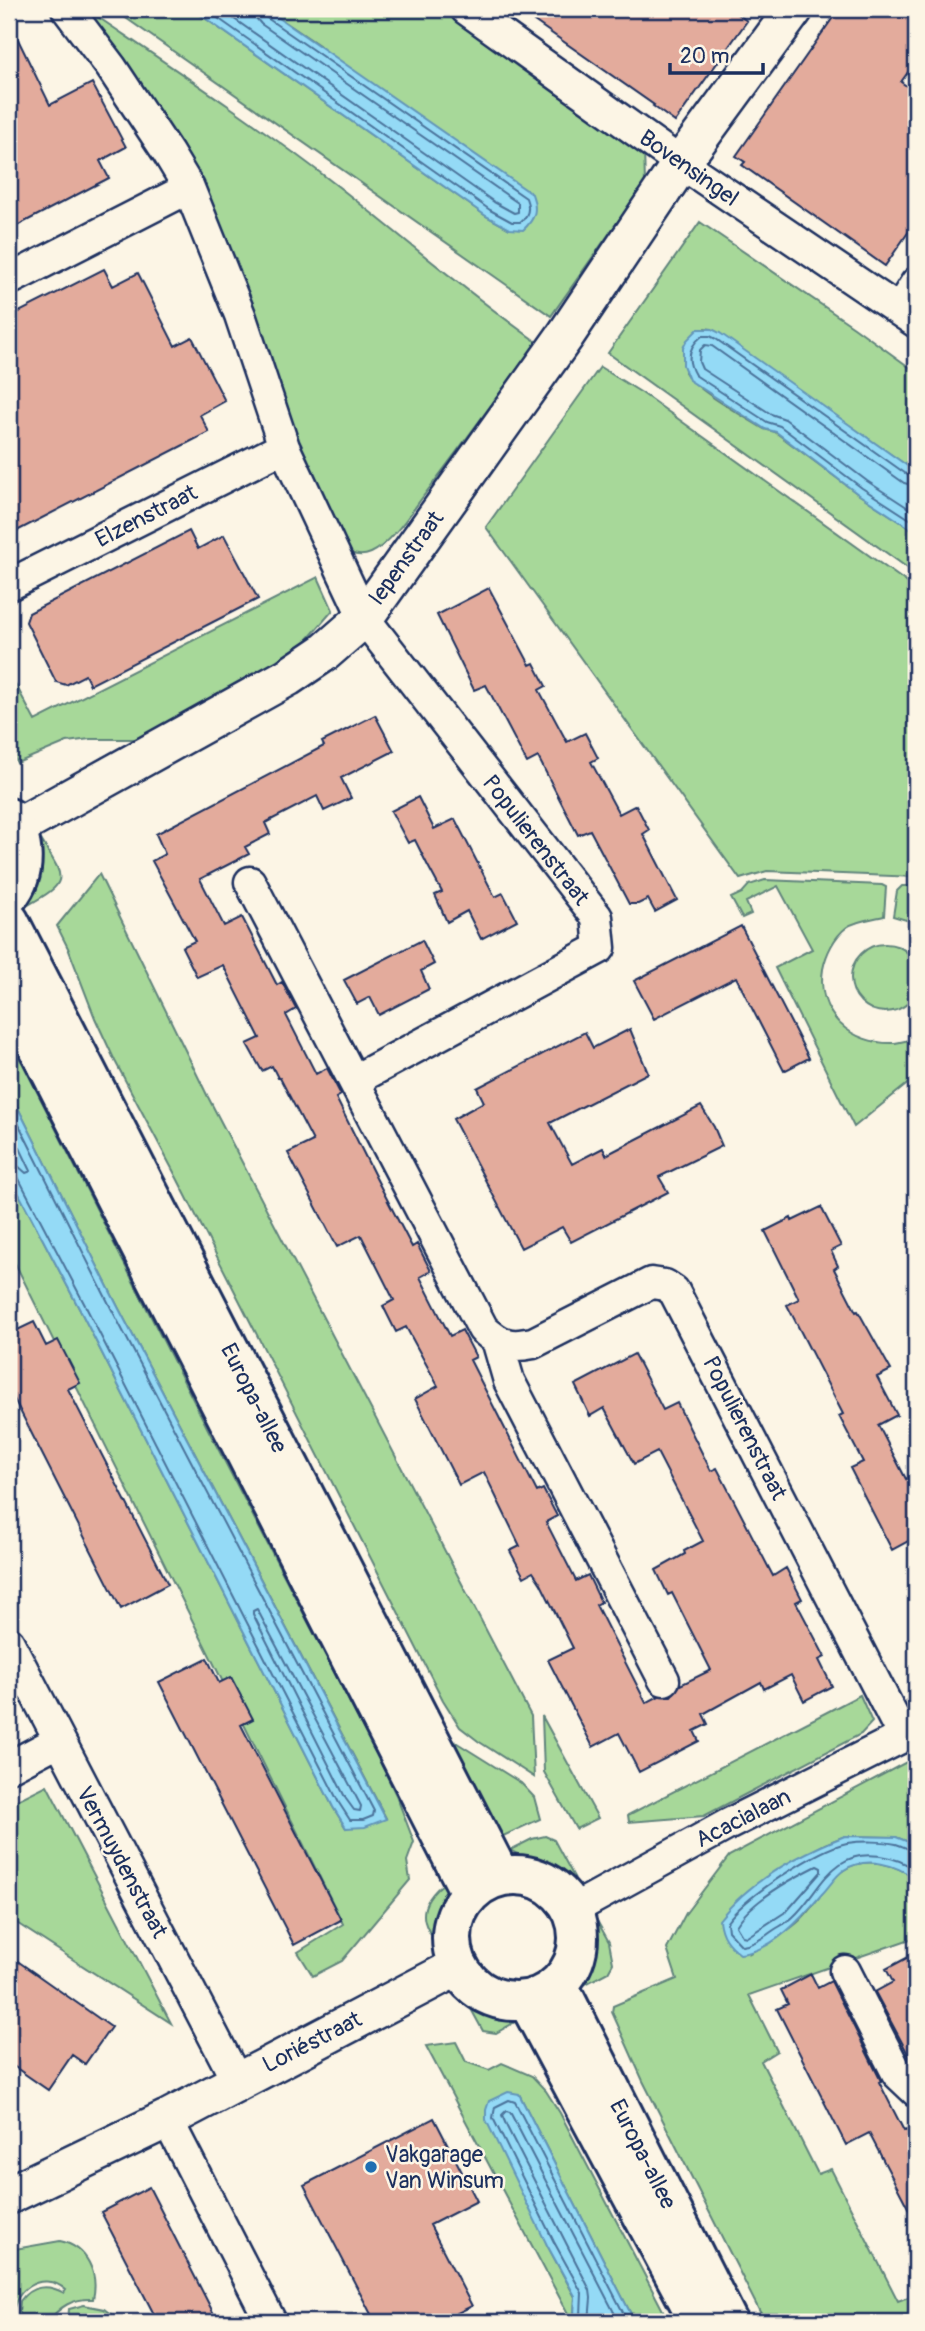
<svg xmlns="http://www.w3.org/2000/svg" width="925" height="2331" font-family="Pangolin,sans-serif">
<rect width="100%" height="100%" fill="#fcf5e5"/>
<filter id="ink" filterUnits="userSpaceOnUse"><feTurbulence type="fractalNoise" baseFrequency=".0143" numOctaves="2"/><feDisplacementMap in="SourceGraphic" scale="14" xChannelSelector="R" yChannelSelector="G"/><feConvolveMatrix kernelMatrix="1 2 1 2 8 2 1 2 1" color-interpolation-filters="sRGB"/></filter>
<g filter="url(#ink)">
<path fill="#a7d899" stroke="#61847c" stroke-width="2" d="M79,9H86C170,66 255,122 335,184C403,237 467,293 537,342C500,393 463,444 425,494C412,511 391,544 371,553C355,560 344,550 334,539L210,203L184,148Z
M113,9H192L486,216L510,229L319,45L266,9H445L644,149L645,183L551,316Z
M700,222L854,327L916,372V472L712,329L705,328L685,372C696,391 744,416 764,429L775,432L858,494L916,532V574L608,353Z
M600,367L642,393L916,589V877L767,871L740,879L486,527Z
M318,577L333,610L296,653L138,739H90L67,742L17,763L9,747V672L35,721Z
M40,838C64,878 72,881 28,905L26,894L33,878Z
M99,874L208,1097L531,1716L534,1777L478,1741L460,1727L443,1700L177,1178L115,1061L95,1018L68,948L57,926Z
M765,880L882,885L886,887L884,916C872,919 857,920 847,927C834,937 826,954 823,969C816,1014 851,1045 895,1043C902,1042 909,1040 916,1038V1077L854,1127L775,968L812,949L778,886L746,902L751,914L742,918L731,898L742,893L749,885Z
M902,886H916V923L893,916L897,891Z
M851 978a34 34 0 1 1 68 0a34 34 0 1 1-68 0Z
M9,1042L23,1064L212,1437L376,1753L396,1795L414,1842L407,1861L410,1880L342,1961L313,1976L298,1952L343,1924L9,1251V1175L80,1310L333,1807L346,1828L386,1818L118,1307L9,1090Z
M860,1695L872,1722L861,1734L704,1816L629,1822L628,1815Z
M542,1716L598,1818L576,1829L544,1772Z
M438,1731L521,1783L534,1797L540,1819L501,1837Z
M916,1757V1845L896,1837L845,1836L825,1844L775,1871L750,1953C766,1944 783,1935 797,1923C814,1909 826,1882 844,1870C866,1855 897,1865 916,1879V1937L749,1995L777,2051L761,2061L818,2174L831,2169L898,2301L916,2294V2322H765L643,2081L612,2012L613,2006L677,1979L667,1949L686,1913L729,1856Z
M47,1785L171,2023L9,1918V1804Z
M545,1836L554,1840L574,1877C564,1876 557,1869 548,1865C535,1860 522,1857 510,1850L532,1839Z
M450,1879C449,1904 440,1927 441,1952C431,1934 416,1919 429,1899C434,1891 442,1884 450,1879Z
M596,1919L609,1942L613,1963L608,1972L584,1985Z
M458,1985C468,1994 479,2001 491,2006C503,2010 512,2011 522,2018L496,2033L483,2031Z
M456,2042L466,2062L489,2070L502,2063L532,2076L546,2091L560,2113L669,2322H635L519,2094L547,2245L575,2297L574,2315L572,2321L426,2046Z
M60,2241C87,2247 99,2273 93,2299C72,2298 60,2307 47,2322H18L20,2301C31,2285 48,2284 64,2293L66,2290C41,2268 9,2292 13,2322H9V2250Z
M84,2305L104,2309L121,2322H68L69,2309Z"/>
<path fill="#94daf6" stroke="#6496b9" stroke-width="2" d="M192,9H266L532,194C538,210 535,219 523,230L510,229L486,216Z
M698,329H712L720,333L916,472V532L858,494L776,432L765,429L689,380L683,365V348L687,340Z
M9,1090L118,1307L386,1819L365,1827L346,1828L333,1807L80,1310L9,1175Z
M845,1836L896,1837L916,1845V1879C897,1865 867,1855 844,1870C836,1875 829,1887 822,1894C802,1918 773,1951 740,1954C727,1944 721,1936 719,1920C749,1881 799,1854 845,1836Z
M508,2092L519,2094L635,2322H571L574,2315L575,2296L547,2245L486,2120V2110L489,2101Z"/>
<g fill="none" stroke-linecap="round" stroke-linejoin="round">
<path stroke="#4b739b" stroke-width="2" d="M205,9L490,210L512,222H520C529,216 530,208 526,198L267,18L263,9
M220,9L494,202L514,213L518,212V203L261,24L256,18L255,9
M916,478L909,476L716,339L710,336H702C688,347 686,360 695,375L767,422L780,426L862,488L916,523
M916,486L904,483L712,346L705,345L700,350L699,362L702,369L771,414L785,419L867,481L916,513
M9,1105L112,1310L374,1811L373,1816L363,1820H350L339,1803L86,1307L18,1177L14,1174L9,1173
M9,1125L31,1171L26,1173L18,1166L9,1164
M257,1609L361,1806L360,1811L354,1810L346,1799L253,1614V1611Z
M916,1851C909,1850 903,1846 896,1844C883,1841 861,1841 847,1843C817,1849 745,1897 727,1922L728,1931L742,1946C753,1945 763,1938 771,1932C778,1927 787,1923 793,1917C810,1902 821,1877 840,1864C862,1848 896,1856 916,1870
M817,1866L821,1868V1872L787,1911L747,1937L742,1936L736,1926C751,1901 791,1879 817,1866Z
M579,2322L581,2316L582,2293L554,2242L493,2118L495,2107L509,2100L515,2102L628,2322
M589,2322L591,2298L590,2290L507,2127L502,2115L506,2111L510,2112L619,2322"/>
</g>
<path fill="#e3ab9c" stroke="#1b2f5e" stroke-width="2" d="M517,9H730L747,21L675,122L653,106L654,105Z
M839,9H908L916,15V61L901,82L916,93V221L885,266L742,165L745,162L736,156Z
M9,21L50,105L92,83L126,147L100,161L109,178L9,230Z
M104,269L113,286L138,273L175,346L192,337L225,401L200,415L209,432L9,535V317Z
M189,531L198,549L224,535L258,599L90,685L85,675L66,685L56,682L26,622L29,613Z
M489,588L530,665L534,663L546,686L539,690L567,742L585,733L598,758L591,762L619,814L636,805L649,830L643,834L677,900L655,912L648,899L638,904H629L590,830L578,835L538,757L527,763L486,685L474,690L437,615Z
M375,715L394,751L341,778L351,798L324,811L317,796L265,823L270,834L245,847L249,854L200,879L224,926L242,917L277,985L282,982L296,1009L286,1015L316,1074L327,1068L341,1095L336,1098L376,1178L412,1247L417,1244L431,1271L420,1277L450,1336L462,1330L476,1357L470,1360L537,1492L543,1489L557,1516L546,1522L576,1581L588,1575L601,1602L596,1605L646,1703L659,1696H671L680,1685L711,1670L672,1593L668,1595L656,1570L685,1554L684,1551L703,1541L657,1452L634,1464L604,1408L590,1416L575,1385L634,1354L663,1410L677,1403L711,1471L717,1468L773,1576L786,1568L802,1599L796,1602L825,1657L819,1660L832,1686L804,1701L791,1675L764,1689L761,1682L703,1714L708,1724L694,1731L699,1741L639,1772L619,1733L593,1747L548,1660L573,1648L541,1584L533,1572L524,1577L510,1551L520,1546L484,1472L459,1485L415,1399L438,1386L406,1327L396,1332L383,1306L394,1300L361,1235L337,1247L288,1153L313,1141L280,1078H278L272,1066L262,1071L247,1044L260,1038L223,965L197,977L182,947L195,941L152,861L165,854L156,834L324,746L322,742Z
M418,797L434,829L455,819L495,897L503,893L517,920L481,939L467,911L447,922L435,895L442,892L428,866L415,840L408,843L391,811Z
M741,926L809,1058L784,1071L736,977L654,1019L634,981Z
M422,940L434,964L421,971L429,989L379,1015L370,997L357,1004L344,980Z
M630,1029L648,1073L550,1123L572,1164L603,1148L606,1155L701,1106L714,1127L722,1146L659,1177L668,1192L571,1242L562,1227L521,1248L453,1119L484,1102L477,1088L585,1032L593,1048Z
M821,1207L841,1246L831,1251L838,1266L834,1269L856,1312L858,1311L891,1370L877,1377L897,1415L878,1425L906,1479L916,1473V1537L892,1550L850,1468L863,1462L839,1416L843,1414L787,1305L799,1299L765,1231L791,1218L792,1221Z
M34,1322L46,1346L58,1340L80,1383L68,1389L168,1584L121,1609L9,1389V1334Z
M207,1658L219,1683L231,1677L253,1719L241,1725L341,1920L294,1945L159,1682Z
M916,1953V2063L914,2065L875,1992L893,1982L886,1969Z
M9,1955L111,2027L85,2064L72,2055L48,2090L9,2063Z
M811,1974L818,1988L831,1981L881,2081L879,2082L904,2131L907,2130L916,2148V2223L869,2133L846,2145L777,2009L788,2004L781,1990Z
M434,2118L477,2201L430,2225L472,2306L439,2322H375L304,2185Z
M149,2187L218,2322H158L101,2212Z"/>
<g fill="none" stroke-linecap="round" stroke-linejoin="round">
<g stroke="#1b2f5e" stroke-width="35">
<path id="minor" d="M67,9L111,67L168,153L189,188L240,315L284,447L364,618L597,917L600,948L355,1080
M466,9L681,163L916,322
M9,280L189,188
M899,310L916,283
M9,585L284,447
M250,882L483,1329C501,1345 509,1348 533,1343L651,1283L665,1285L674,1291L903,1736
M498,1343L509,1381L664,1680
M9,1643L237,2081
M9,1767L58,1741
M572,1910L727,1825L916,1730
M845,1971L897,2073L916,2091
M167,2119L271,2322"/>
</g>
<g stroke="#1b2f5e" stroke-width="42">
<path id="tertiary" d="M16,828L288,677L325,652L364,618L565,336L681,163L794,9
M9,2195L167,2119L457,1967"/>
</g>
<g stroke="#1b2f5e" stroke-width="44">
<path id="secondary" d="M9,818C25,841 27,873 9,895
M9,921L500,1876
M9,990L470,1892
M452 1938a63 63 0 1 1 126 0a63 63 0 1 1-126 0Z
M558,1985L728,2322
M528,2001L689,2302"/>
</g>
<use href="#minor" stroke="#fcf5e5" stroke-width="30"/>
<use href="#tertiary" stroke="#fcf5e5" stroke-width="37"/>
<use href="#secondary" stroke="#fcf5e5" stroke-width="38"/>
</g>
</g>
<circle fill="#1f6fb2" stroke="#fcf5e5" stroke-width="2.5" cx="371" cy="2167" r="7"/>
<g text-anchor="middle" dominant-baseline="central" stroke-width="5" stroke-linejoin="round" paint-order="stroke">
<g font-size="23" fill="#1b2f5e" stroke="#fcf5e5">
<text transform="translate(689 168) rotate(35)">Bovensingel</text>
<text transform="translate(146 516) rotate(-27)">Elzenstraat</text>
<text transform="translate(406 558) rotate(-54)">Iepenstraat</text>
<text transform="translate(536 840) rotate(52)">Populierenstraat</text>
<text transform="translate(254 1398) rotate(63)">Europa-allee</text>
<text transform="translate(745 1428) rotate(63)">Populierenstraat</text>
<text transform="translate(743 1818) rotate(-27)">Acacialaan</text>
<text transform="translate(122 1862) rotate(62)">Vermuydenstraat</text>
<text transform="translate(312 2042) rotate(-27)">Loriéstraat</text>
<text transform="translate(643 2154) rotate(63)">Europa-allee</text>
</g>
<g font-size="23" fill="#1b2f5e" stroke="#fcf5e5" text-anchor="start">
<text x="385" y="2154">Vakgarage<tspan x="385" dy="26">Van Winsum</tspan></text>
</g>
</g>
<rect width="925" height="2331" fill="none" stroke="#fcf5e5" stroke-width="35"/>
<rect x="18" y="18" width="890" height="2296" fill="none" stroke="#1b2f5e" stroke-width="2.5" filter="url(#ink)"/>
<path d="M670 63v10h93v-10" fill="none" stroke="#1b2f5e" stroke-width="3.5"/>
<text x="680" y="63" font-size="21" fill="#1b2f5e" stroke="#fcf5e5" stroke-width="5" paint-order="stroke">20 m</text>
</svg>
